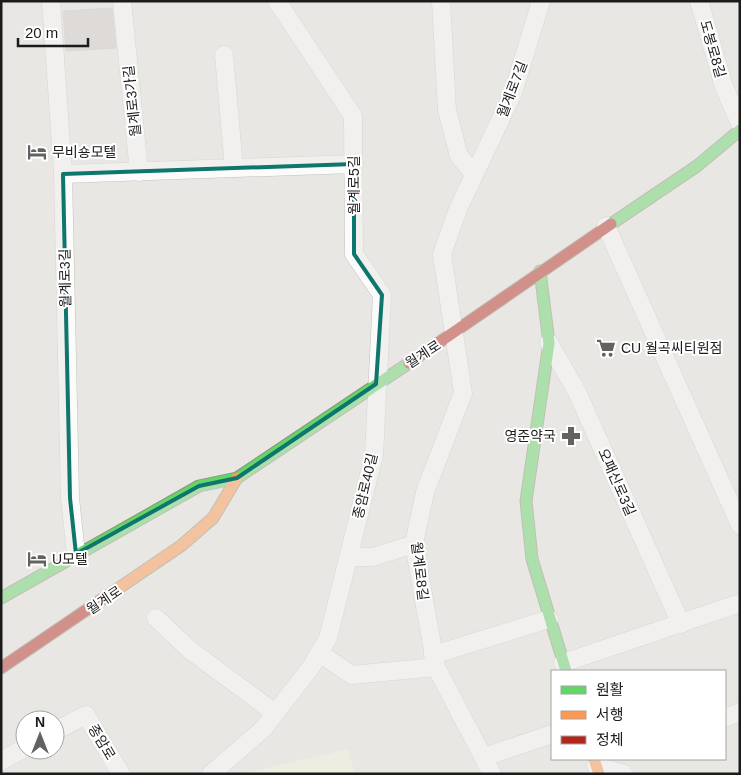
<svg xmlns="http://www.w3.org/2000/svg" width="741" height="775" font-family="Helvetica,'Noto Sans KR',sans-serif">
<rect width="100%" height="100%" fill="#e9e7e3"/>
<path fill="#f3f3de" d="M348,749L355,774H252L255,771Z"/>
<path fill="#cecbc8" stroke="#ccc9c5" d="M112,8L116,48L66,51L63,11Z"/>
<g fill="none" stroke-linecap="round" stroke-linejoin="round">
<g stroke="#c2c1bf" stroke-width="19">
<path id="street" d="M51,1L63,174L70,498L76,554
M122,1L139,172
M441,1L447,110L459,156L474,174
M699,1L724,87L740,123
M224,55L234,168
M63,174L354,164
M606,226L740,525
M549,343L577,392L681,624
M349,557H373L414,544
M156,618L190,650L275,713
M319,653L352,675L436,667
M433,655L549,619
M563,663L740,603
M725,718L740,712
M55,731L86,715L121,774
M484,757L552,734
M1,761L25,748
M596,766L624,774
M211,774L263,729L311,667L328,638L374,455L382,295L354,254L353,116L277,1
M492,774L436,667L414,544L425,492L463,393L442,254L458,209L513,93L541,1"/>
</g>
<g stroke="#8f907d" stroke-width="13">
<path id="fast" d="M611,224L697,166L740,130
M540,271L549,343L526,501L532,559L566,671
M1,598L199,486L237,478L409,363"/>
</g>
<g stroke="#8f907d" stroke-width="13">
<path id="slow" d="M107,596L182,545L213,518L237,478
M594,759L599,774"/>
</g>
<g stroke="#8f907d" stroke-width="13">
<path id="jam" d="M409,363L611,224
M1,668L107,596"/>
</g>
<use href="#street" stroke="#fcfbfb" stroke-width="18"/>
<use href="#fast" stroke="#63d668" stroke-width="11"/>
<use href="#slow" stroke="#ff974d" stroke-width="11"/>
<use href="#jam" stroke="#b3261e" stroke-width="11"/>
</g>
<path d="M0 0H741V775H0ZM354,164V254L382,295L376,384L237,478L199,486L76,554L70,498L63,174Z" fill="#e9e7e3" fill-opacity=".55" fill-rule="evenodd"/>
<path fill="none" stroke="#0f766e" stroke-width="4" stroke-linejoin="round" d="M354,164V254L382,295L376,384L237,478L199,486L76,554L70,498L63,174Z"/>
<defs>
<g id="hotel-bare" transform="scale(1.5)"><path d="M-6-4.5h1.5V1H6V5H4.5V3h-9V5H-6ZM-4 0a1.8 1.8 0 1 1 3.6 0ZM.5 0V-2.5h3Q6-2.5 6 0Z" fill="#636261" stroke="#fff" stroke-width="2.5" paint-order="stroke"/></g>
<g id="supermarket-bare" transform="scale(1.5)"><path d="M-6-5.5h2.5l.6 2H6L4.5 2H-2.5L-4.4-4H-6ZM-1.5 3.2a1.3 1.3 0 1 0 .1 0ZM3 3.2a1.3 1.3 0 1 0 .1 0Z" fill="#636261" stroke="#fff" stroke-width="2.5" paint-order="stroke"/></g>
<g id="pharmacy-bare" transform="scale(1.5)"><path d="M-2-6h4v4h4v4h-4v4h-4v-4h-4v-4h4Z" fill="#636261" stroke="#fff" stroke-width="2.5" paint-order="stroke"/></g>
</defs>
<g fill-rule="evenodd">
<use href="#hotel-bare" x="37" y="152"/>
<use href="#supermarket-bare" x="606" y="348"/>
<use href="#pharmacy-bare" x="571" y="436"/>
<use href="#hotel-bare" x="37" y="559"/>
</g>
<g text-anchor="middle" dominant-baseline="central" stroke-width="4" stroke-linejoin="round" paint-order="stroke">
<g font-size="14" fill="#1b1b1b" stroke="#fff">
<text transform="translate(713 49) rotate(74)">도봉로8길</text>
<text transform="translate(512 89) rotate(-69)">월계로7길</text>
<text transform="translate(132 101) rotate(-96)">월계로3가길</text>
<text transform="translate(354 185) rotate(-90)">월계로5길</text>
<text transform="translate(65 278) rotate(-91)">월계로3길</text>
<text transform="translate(423 354) rotate(-33)">월계로</text>
<text transform="translate(617 482) rotate(66)">오패산로3길</text>
<text transform="translate(365 486) rotate(-77)">종암로40길</text>
<text transform="translate(420 571) rotate(83)">월계로8길</text>
<text transform="translate(104 600) rotate(-34)">월계로</text>
<text transform="translate(102 742) rotate(59)">종암로</text>
</g>
<g font-size="14" fill="#1b1b1b" stroke="#fff" text-anchor="start">
<text x="52" y="152">무비숑모텔</text>
<text x="621" y="348">CU 월곡씨티원점</text>
<text x="556" y="436" text-anchor="end">영준약국</text>
<text x="52" y="559">U모텔</text>
</g>
</g>
<rect width="741" height="775" fill="none" stroke="#1b1b1b" stroke-width="5"/>
<rect x="551" y="670" width="175" height="90" fill="#ffffff" stroke="#a4a4a4"/>
<rect x="561" y="686" width="25" height="8" fill="#63d668" stroke="#a4a4a4"/>
<text x="596" y="695" font-size="15" fill="#1b1b1b">원활</text>
<rect x="561" y="711" width="25" height="8" fill="#ff974d" stroke="#a4a4a4"/>
<text x="596" y="720" font-size="15" fill="#1b1b1b">서행</text>
<rect x="561" y="736" width="25" height="8" fill="#b3261e" stroke="#a4a4a4"/>
<text x="596" y="745" font-size="15" fill="#1b1b1b">정체</text>
<g transform="translate(40 735)"><circle r="24" fill="#ffffff" stroke="#a4a4a4"/>
<path d="M0-4L9 19L0 12L-9 19Z" fill="#636261"/>
<text y="-8" font-size="14" font-weight="bold" text-anchor="middle" fill="#1b1b1b">N</text>
</g>
<path d="M18 38v8h70v-8" fill="none" stroke="#1b1b1b" stroke-width="2.5"/>
<text x="25" y="38" font-size="15" fill="#1b1b1b" stroke="#ffffff" stroke-width="4" paint-order="stroke">20 m</text>
</svg>
